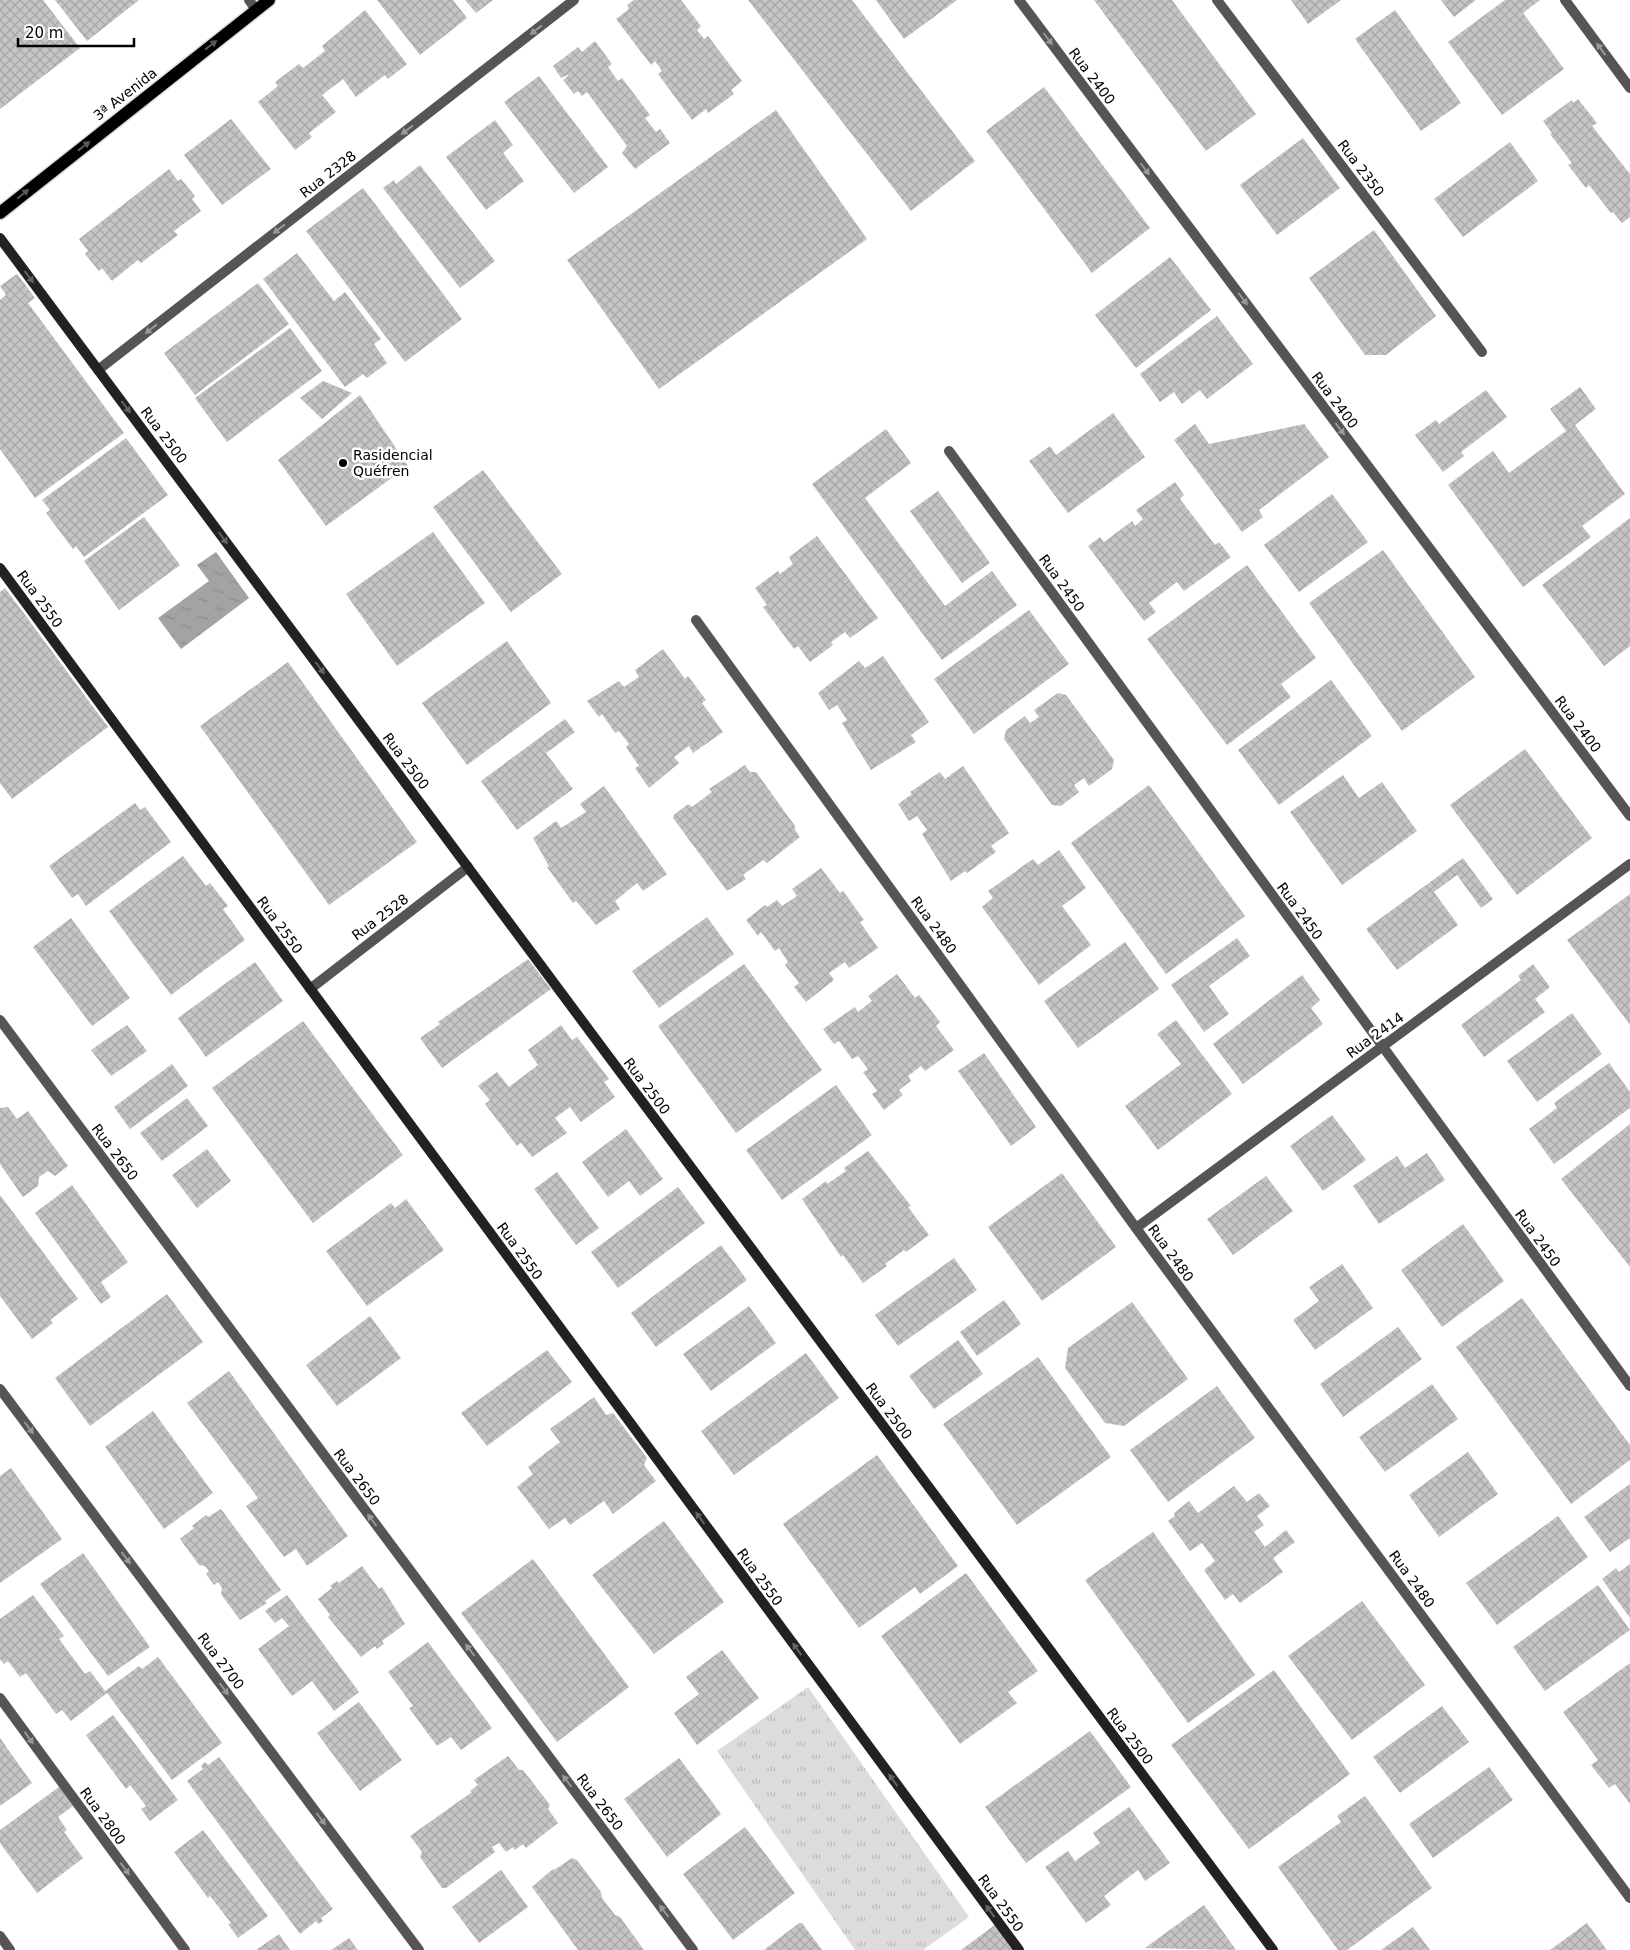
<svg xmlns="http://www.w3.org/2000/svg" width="1630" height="1950" font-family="'DejaVu Sans',sans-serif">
<defs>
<pattern id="grass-tufts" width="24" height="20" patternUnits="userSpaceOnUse" patternTransform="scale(1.25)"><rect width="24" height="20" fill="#dcdcdc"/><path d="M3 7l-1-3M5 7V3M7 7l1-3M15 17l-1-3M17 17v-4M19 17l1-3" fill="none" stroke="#bbb"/></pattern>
<pattern id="water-ripples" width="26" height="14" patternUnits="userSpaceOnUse" patternTransform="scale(1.25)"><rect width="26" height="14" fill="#a3a3a3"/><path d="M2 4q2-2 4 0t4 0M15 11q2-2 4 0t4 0" fill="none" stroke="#8b8b8b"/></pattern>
<pattern id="building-cross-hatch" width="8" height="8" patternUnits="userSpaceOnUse" patternTransform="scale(1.25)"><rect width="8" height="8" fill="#c4c4c4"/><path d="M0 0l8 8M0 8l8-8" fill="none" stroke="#a7a7a7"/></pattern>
</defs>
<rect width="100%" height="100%" fill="#fff"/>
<path fill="url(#grass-tufts)" d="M808,1687L969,1917L923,1950H855L717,1751Z"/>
<path fill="url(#water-ripples)" d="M216,552L249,598L181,649L158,618L209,581L197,565Z"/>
<path fill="url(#building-cross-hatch)" d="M0,0H43L80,48L0,109Z
M55,0H139L87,41Z
M377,0H453L467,18L420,55Z
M465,0H493L476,13Z
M634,0H681L701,26L697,30L704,39L708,36L742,81L731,90L734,94L708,113L706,109L692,120L658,74L662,71L655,61L651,65L616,19L629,9L627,5Z
M748,0H852L975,161L911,211Z
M876,0H957L904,39Z
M1094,0H1172L1256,114L1206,151Z
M1291,0H1341L1308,24Z
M1441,0H1476L1454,17Z
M1505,0H1540L1523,13L1564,69L1502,115L1448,42Z
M365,10L407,64L388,79L385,75L356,97L343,79L322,95L336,112L309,133L312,137L295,150L258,102L278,86L275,82L299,64L303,68L325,51L322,46Z
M1395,10L1461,103L1421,131L1355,39Z
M595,41L612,64L608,67L618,81L622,78L650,115L645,118L656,132L660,129L670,143L635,169L622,153L627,146L587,92L582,96L578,91L574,94L563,80L568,76L567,75L561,78L553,66L578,47L582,52Z
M539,76L608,167L574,193L504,102Z
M1044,87L1150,228L1092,273L986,131Z
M1578,99L1597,123L1592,126L1630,174V217L1622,223L1613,212L1611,213L1589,185L1586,188L1568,165L1572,163L1550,134L1552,133L1543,121L1572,100L1573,103Z
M776,110L867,239L659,389L567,260Z
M231,119L271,169L222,205L184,155Z
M495,120L513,145L503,153L524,181L486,210L446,157Z
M1303,138L1340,188L1277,235L1240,185Z
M1510,142L1538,181L1463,237L1434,199Z
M420,165L495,261L460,288L383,188L394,180L396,184Z
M169,169L178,181L181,179L195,196L192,199L201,211L174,231L178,235L141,263L138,260L112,281L102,268L99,271L85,254L88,251L79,239Z
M363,188L462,319L405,362L306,231Z
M1374,230L1436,316L1386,355H1365L1309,278Z
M297,253L334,301L345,292L381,339L374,344L387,363L367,378L363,374L345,387L263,279Z
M1170,257L1211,310L1136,368L1095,315Z
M17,274L35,298L28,303L124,433L35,498L0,449V300L6,295L0,286Z
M258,283L289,324L195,395L164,353Z
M1217,316L1253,364L1207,399L1200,390L1182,404L1174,392L1160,402L1140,374Z
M290,328L322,371L227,442L195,398Z
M323,381L352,393L322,419L300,398Z
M1580,387L1596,409L1575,425L1625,494L1582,526L1591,537L1523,587L1448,485L1493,451L1509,473L1566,431L1550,409Z
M1486,390L1507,417L1461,452L1464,456L1443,472L1415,435L1436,420L1439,424Z
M360,395L408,466L326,526L278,460Z
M1113,413L1145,457L1068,513L1029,461L1050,446L1056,455Z
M1195,424L1209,444L1304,424L1329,457L1259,510L1263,517L1242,532L1174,440Z
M886,429L911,463L865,498L945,606L992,571L1017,605L942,660L812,484Z
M126,438L168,495L84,557L76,546L73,549L46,513L50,510L42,500Z
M483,470L562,574L511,612L433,507Z
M1175,482L1184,495L1180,499L1215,545L1219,542L1231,557L1184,591L1177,582L1149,603L1156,612L1144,621L1088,546L1100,537L1104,542L1132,521L1135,526L1143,519L1136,510Z
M938,491L990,563L962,583L910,511Z
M1332,494L1368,542L1299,592L1264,545Z
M144,517L180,565L119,610L84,561Z
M1630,518V646L1604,666L1542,585Z
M433,532L485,603L397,666L346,594Z
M817,536L878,618L850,638L845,632L831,642L833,645L810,662L798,646L794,649L763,607L767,605L755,588L778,571L780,574L793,564L789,557Z
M1383,550L1475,677L1402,731L1309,603Z
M1247,565L1316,658L1281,684L1291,697L1227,745L1147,639Z
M5,588L108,727L12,799L0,783V592Z
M1029,610L1069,664L974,734L934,679Z
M507,641L551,703L467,765L422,703Z
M663,649L685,679L688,676L706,700L702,703L723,732L693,753L689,746L674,757L679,763L649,788L635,768L639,766L626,747L629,744L619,731L615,733L602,714L599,717L587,701L619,681L624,687L639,677L635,670Z
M883,656L929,722L911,735L916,742L871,770L842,723L847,720L837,705L829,710L818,693L859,661L865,668Z
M288,662L417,842L329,905L200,726Z
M1331,680L1372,736L1279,805L1238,750Z
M1058,693L1066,695L1114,760L1112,769L1089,786L1084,778L1074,785L1079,792L1061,806L1052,805L1004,739L1006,730L1025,716L1030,723L1039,717L1034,710Z
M565,719L575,732L546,753L573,789L517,830L481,781Z
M1525,749L1592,838L1517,895L1450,805Z
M745,765L750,772H756L795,826V830L800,837L767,863L763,860L743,875L746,879L727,891L673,818L674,815L688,804L692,807L712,792L709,789Z
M963,766L1009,833L991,846L996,852L967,873L965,871L951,881L922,834L927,830L917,816L909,821L898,804L912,794L910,792L940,772L945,779Z
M1343,775L1359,798L1382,782L1417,831L1342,885L1290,812Z
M1149,785L1245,916L1166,974L1071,843Z
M604,786L667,874L643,891L637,883L615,901L620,909L596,925L576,901L573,903L547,867L549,866L533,838L556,821L561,828L586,812L580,804Z
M135,803L140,810L145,807L171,842L86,906L78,894L72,898L49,866Z
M1059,850L1086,888L1062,906L1091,945L1039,985L982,907L993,898L988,891L1033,859L1038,865Z
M183,856L206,886L210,883L228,906L223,909L245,940L171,995L109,911Z
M1463,858L1493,899L1481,908L1457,875L1434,892L1458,925L1397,970L1366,929Z
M821,868L840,893L843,891L864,920L860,922L878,948L849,968L845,962L829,973L834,980L806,1002L794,987L799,983L785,965L788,962L779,948L775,951L761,932L758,936L746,920L765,905L767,907L777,900L782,906L797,896L792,889Z
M1630,894V1025L1567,940Z
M707,917L734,954L659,1008L632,971Z
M71,918L130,998L92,1026L33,947Z
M1237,938L1250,956L1209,986L1229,1014L1204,1032L1171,985Z
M1125,942L1159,989L1078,1048L1044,1001Z
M528,959L551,989L442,1068L420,1038L440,1024L438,1022Z
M255,962L283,1001L206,1057L178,1018Z
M744,964L822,1070L736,1133L658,1026Z
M1533,964L1550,987L1535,999L1545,1012L1484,1057L1461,1025L1521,980L1518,976Z
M897,974L915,998L919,995L940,1022L936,1026L954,1050L925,1071L921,1066L908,1076L911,1081L899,1090L903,1095L884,1110L872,1094L877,1091L863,1072L868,1069L858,1056L852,1059L839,1041L834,1044L823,1029L855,1007L858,1012L872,1001L868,996Z
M1302,975L1320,1000L1311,1008L1323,1024L1243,1084L1213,1044Z
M1572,1013L1602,1054L1537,1102L1507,1061Z
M1176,1020L1232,1094L1158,1150L1125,1106L1181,1064L1157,1034Z
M303,1021L403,1155L313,1223L212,1088Z
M127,1025L147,1051L111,1076L91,1050Z
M561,1025L572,1040L577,1037L609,1079L604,1082L615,1097L581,1122L570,1107L555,1118L567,1133L532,1157L521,1143L517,1146L485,1104L490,1100L478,1086L497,1072L509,1087L538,1065L528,1050Z
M984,1053L1036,1127L1011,1146L958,1071Z
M1609,1063L1630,1092V1108L1554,1164L1529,1129L1557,1108L1554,1103Z
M172,1064L188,1086L130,1129L114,1107Z
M836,1085L872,1135L782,1200L746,1150Z
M187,1098L208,1126L162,1161L140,1133Z
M8,1107L17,1119L28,1111L68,1166L55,1176L48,1171L39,1177L38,1186L23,1197L0,1164V1108Z
M1332,1115L1366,1160L1323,1191L1290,1146Z
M1630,1124V1267L1561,1179Z
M626,1129L663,1179L640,1196L629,1181L608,1197L582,1162Z
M207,1149L231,1181L197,1208L172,1175Z
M868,1151L911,1206L908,1207L929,1235L906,1252L904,1250L885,1264L887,1266L863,1283L843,1255L841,1257L802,1199L826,1181L827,1184L846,1171L844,1168Z
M1427,1153L1445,1180L1379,1224L1353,1186L1397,1156L1405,1168Z
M557,1172L599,1228L576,1245L534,1189Z
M1062,1173L1116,1247L1042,1301L988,1227Z
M1266,1176L1293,1211L1233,1255L1207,1219Z
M72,1185L128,1262L101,1282L111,1297L101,1304L35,1213Z
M678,1187L705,1223L618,1288L591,1252Z
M0,1195L78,1299L50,1320L53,1323L32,1339L0,1296Z
M406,1199L444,1250L367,1306L326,1251L391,1203L395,1208Z
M1463,1224L1504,1281L1442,1327L1401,1270Z
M721,1245L747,1280L656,1347L631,1313Z
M954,1258L977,1290L898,1346L875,1315Z
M1342,1264L1373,1308L1315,1350L1293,1320L1319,1301L1309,1287Z
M167,1294L203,1342L90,1426L55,1378Z
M1522,1298L1630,1445V1460L1571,1504L1456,1347Z
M1004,1300L1021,1324L977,1356L960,1332Z
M1132,1302L1188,1379L1124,1426L1105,1423L1065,1368L1068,1348Z
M749,1306L776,1343L711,1391L683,1354Z
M370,1316L401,1358L337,1406L306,1365Z
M1398,1327L1422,1359L1343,1417L1320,1384Z
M958,1340L983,1374L934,1409L909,1376Z
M547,1350L572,1382L487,1446L461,1413Z
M806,1353L839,1398L734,1475L701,1431Z
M1038,1357L1111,1457L1017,1525L943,1424Z
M229,1371L348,1536L307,1566L296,1549L284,1557L246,1506L258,1498L187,1403Z
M1432,1384L1458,1419L1385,1472L1359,1437Z
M1217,1386L1255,1438L1168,1502L1130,1450Z
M594,1397L606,1415L613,1413L647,1458L644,1465L656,1481L613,1514L604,1501L570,1525L565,1518L549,1529L517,1487L533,1474L528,1467L560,1442L550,1429Z
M153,1411L213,1493L164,1529L105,1447Z
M1468,1452L1498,1494L1439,1537L1409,1495Z
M877,1455L958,1566L920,1594L915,1587L859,1628L783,1524Z
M11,1468L62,1539L0,1583V1476Z
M1630,1484V1538L1610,1552L1584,1517Z
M1234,1486L1247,1502L1259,1493L1270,1506L1257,1516L1264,1525L1254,1532L1265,1547L1286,1530L1295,1542L1273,1558L1283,1572L1240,1603L1233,1594L1225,1600L1204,1570L1215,1561L1202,1543L1190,1551L1168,1521L1175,1516L1174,1513L1189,1501L1198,1513Z
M221,1509L281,1590L265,1601L267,1603L240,1620L221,1594L222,1588L218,1582L214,1585L206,1574L209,1571L205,1566L199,1565L180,1539L194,1528L192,1526L206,1515L208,1517Z
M1558,1516L1588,1557L1497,1625L1466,1583Z
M664,1521L724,1602L654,1654L592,1575Z
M1153,1532L1255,1675L1188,1723L1085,1580Z
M83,1553L150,1647L108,1676L40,1584Z
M533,1559L629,1687L557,1742L461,1613Z
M1630,1564V1618L1602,1579L1616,1568L1619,1572Z
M362,1566L379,1589L382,1587L405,1624L382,1641L384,1644L377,1649L375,1646L361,1657L328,1617L330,1615L318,1599L332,1588L330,1586L337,1581L339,1583Z
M966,1573L1038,1671L1008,1692L1017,1703L960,1744L881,1636Z
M1598,1585L1630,1630L1545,1691L1513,1647Z
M33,1595L64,1636L59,1639L85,1674L90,1671L105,1691L139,1666L142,1669L158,1657L222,1743L172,1780L107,1693L71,1721L62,1710L56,1714L26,1673L20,1677L8,1661L4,1664L0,1659V1619Z
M287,1595L359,1692L334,1711L312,1681L292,1696L258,1649L289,1626L282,1618L275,1623L265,1611Z
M1362,1601L1425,1685L1352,1740L1288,1656Z
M428,1642L492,1728L461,1750L451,1737L437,1746L409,1708L413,1706L388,1672Z
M722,1650L759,1698L697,1745L674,1713L699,1694L686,1677Z
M1630,1663V1804L1615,1784L1609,1788L1591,1765L1598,1760L1563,1712Z
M1274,1670L1350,1774L1249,1849L1171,1745Z
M359,1702L402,1760L360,1791L317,1733Z
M1442,1706L1469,1742L1400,1793L1373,1757Z
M113,1715L178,1800L150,1821L141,1809L146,1806L130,1785L126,1789L86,1735Z
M1090,1731L1131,1787L1026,1863L985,1807Z
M0,1738L32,1783L0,1806Z
M508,1756L519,1770H523L550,1805L548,1809L558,1823L526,1848L523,1844L515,1850L513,1847L506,1852L499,1843L492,1847L495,1852L446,1888H442L420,1857L422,1852L410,1836L472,1792L470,1791L478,1785L474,1780Z
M219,1757L333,1909L321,1918L323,1921L319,1924L316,1921L300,1934L187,1781L203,1769L201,1766L205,1762L208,1765Z
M679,1758L721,1814L667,1857L624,1799Z
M1489,1767L1513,1800L1433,1858L1409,1824Z
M59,1787L73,1806L58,1817L67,1830L64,1832L83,1858L37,1893L0,1843V1830Z
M1365,1796L1432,1888L1347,1950H1338L1278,1867L1341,1822L1337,1816Z
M1129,1807L1170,1863L1145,1881L1138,1870L1104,1896L1111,1905L1086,1923L1045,1867L1068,1851L1075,1861L1100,1843L1093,1833Z
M745,1827L795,1893L733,1940L683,1874Z
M203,1830L268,1916L238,1938L228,1924L231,1923L210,1896L208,1898L174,1852Z
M572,1858L577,1860L601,1892L602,1898L615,1915L620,1917L644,1950H578L532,1887L553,1869L554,1870Z
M501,1870L528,1907L479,1943L452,1907Z
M1204,1905L1236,1950L1145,1948Z
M799,1923H802L822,1950H764Z
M1587,1923L1607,1950H1550Z
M996,1924L1015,1950H961Z
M1413,1927L1430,1950H1381Z
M279,1934L290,1950H256Z
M349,1938L358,1950H331Z"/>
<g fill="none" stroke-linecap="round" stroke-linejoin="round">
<g stroke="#dbdbdb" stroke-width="15">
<path id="primary" d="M0,213L269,0"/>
</g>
<path stroke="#555" stroke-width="10" d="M249,0L256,10
M1019,0L1630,816
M1217,0L1482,352
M1565,0L1630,88
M98,370L574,0
M949,451L1630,1386
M696,620L1136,1228L1630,1898
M310,989L468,867
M0,1020L693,1950
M1136,1228L1630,864
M0,1389L419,1950
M0,1698L185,1950
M0,1936L10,1950"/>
<path stroke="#222" stroke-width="10" d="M0,238L1273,1950
M0,568L1019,1950"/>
<use href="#primary" stroke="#000" stroke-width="12"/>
</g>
<defs><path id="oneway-solid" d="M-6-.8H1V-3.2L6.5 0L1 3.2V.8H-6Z" transform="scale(1.25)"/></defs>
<g fill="#999">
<use href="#oneway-solid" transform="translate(536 30) rotate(142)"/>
<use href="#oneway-solid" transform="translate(1048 39) rotate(53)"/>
<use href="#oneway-solid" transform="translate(1601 49) rotate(-126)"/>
<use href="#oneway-solid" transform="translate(407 130) rotate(142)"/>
<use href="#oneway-solid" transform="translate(1145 169) rotate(53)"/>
<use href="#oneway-solid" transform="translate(279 229) rotate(142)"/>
<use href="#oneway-solid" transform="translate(1243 299) rotate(53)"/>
<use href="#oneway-solid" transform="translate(151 329) rotate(142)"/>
<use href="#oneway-solid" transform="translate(1340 429) rotate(53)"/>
<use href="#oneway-solid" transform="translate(29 1428) rotate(53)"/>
<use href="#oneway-solid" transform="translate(372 1520) rotate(-127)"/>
<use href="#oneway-solid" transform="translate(126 1558) rotate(53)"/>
<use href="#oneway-solid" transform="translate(470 1650) rotate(-127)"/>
<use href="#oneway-solid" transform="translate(224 1689) rotate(53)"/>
<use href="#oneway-solid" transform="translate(29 1738) rotate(54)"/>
<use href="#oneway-solid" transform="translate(567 1781) rotate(-127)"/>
<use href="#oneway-solid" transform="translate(321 1819) rotate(53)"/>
<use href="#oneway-solid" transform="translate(125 1869) rotate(54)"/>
<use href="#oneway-solid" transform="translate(664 1911) rotate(-127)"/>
</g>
<g fill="#595959">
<use href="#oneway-solid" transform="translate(211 45) rotate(-38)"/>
<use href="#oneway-solid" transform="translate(84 146) rotate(-38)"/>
<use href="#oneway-solid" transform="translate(23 194) rotate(-39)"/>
</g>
<g fill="#646464">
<use href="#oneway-solid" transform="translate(29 277) rotate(53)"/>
<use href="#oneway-solid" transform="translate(126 407) rotate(53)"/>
<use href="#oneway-solid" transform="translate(223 538) rotate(53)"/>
<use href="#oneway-solid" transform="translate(320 668) rotate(53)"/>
<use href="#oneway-solid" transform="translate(700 1518) rotate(-126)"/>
<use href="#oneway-solid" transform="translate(797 1649) rotate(-126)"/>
<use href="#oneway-solid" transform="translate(893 1780) rotate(-126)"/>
<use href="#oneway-solid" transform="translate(990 1911) rotate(-126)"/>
</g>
<circle fill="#000" stroke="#fff" stroke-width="2" cx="343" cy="463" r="5"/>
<g text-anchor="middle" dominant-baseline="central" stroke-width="5" stroke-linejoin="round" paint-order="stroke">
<g font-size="14" fill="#000" stroke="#fff">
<text transform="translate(1092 76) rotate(53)">Rua 2400</text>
<text transform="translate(125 94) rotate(-38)">3ª Avenida</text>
<text transform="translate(1361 168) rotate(53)">Rua 2350</text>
<text transform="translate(328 174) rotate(-38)">Rua 2328</text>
<text transform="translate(1335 400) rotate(53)">Rua 2400</text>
<text transform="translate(164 435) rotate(53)">Rua 2500</text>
<text transform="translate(1062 583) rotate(54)">Rua 2450</text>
<text transform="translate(40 599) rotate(54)">Rua 2550</text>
<text transform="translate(1578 724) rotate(53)">Rua 2400</text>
<text transform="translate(406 761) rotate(53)">Rua 2500</text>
<text transform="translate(1300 911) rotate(54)">Rua 2450</text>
<text transform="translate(380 917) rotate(-37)">Rua 2528</text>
<text transform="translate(280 925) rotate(54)">Rua 2550</text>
<text transform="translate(934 925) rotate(54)">Rua 2480</text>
<text transform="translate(1375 1035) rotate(-36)">Rua 2414</text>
<text transform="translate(647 1086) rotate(53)">Rua 2500</text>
<text transform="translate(115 1152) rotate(53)">Rua 2650</text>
<text transform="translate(1538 1238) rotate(54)">Rua 2450</text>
<text transform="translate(520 1251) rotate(54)">Rua 2550</text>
<text transform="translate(1171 1253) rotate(54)">Rua 2480</text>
<text transform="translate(889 1411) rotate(53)">Rua 2500</text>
<text transform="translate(357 1477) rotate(53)">Rua 2650</text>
<text transform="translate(760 1577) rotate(54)">Rua 2550</text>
<text transform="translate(1412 1579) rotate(54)">Rua 2480</text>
<text transform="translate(221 1661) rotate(53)">Rua 2700</text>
<text transform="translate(1130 1736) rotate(53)">Rua 2500</text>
<text transform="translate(600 1802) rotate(53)">Rua 2650</text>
<text transform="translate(103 1816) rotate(54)">Rua 2800</text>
<text transform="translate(1001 1903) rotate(54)">Rua 2550</text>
</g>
<g font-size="14" fill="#000" stroke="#fff" text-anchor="start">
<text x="353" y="455">Rasidencial<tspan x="353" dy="16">Quéfren</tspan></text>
</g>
</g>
<path d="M18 38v8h116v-8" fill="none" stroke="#000000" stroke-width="2.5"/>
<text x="25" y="38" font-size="15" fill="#000000" stroke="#ffffff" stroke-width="4" paint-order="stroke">20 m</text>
</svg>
